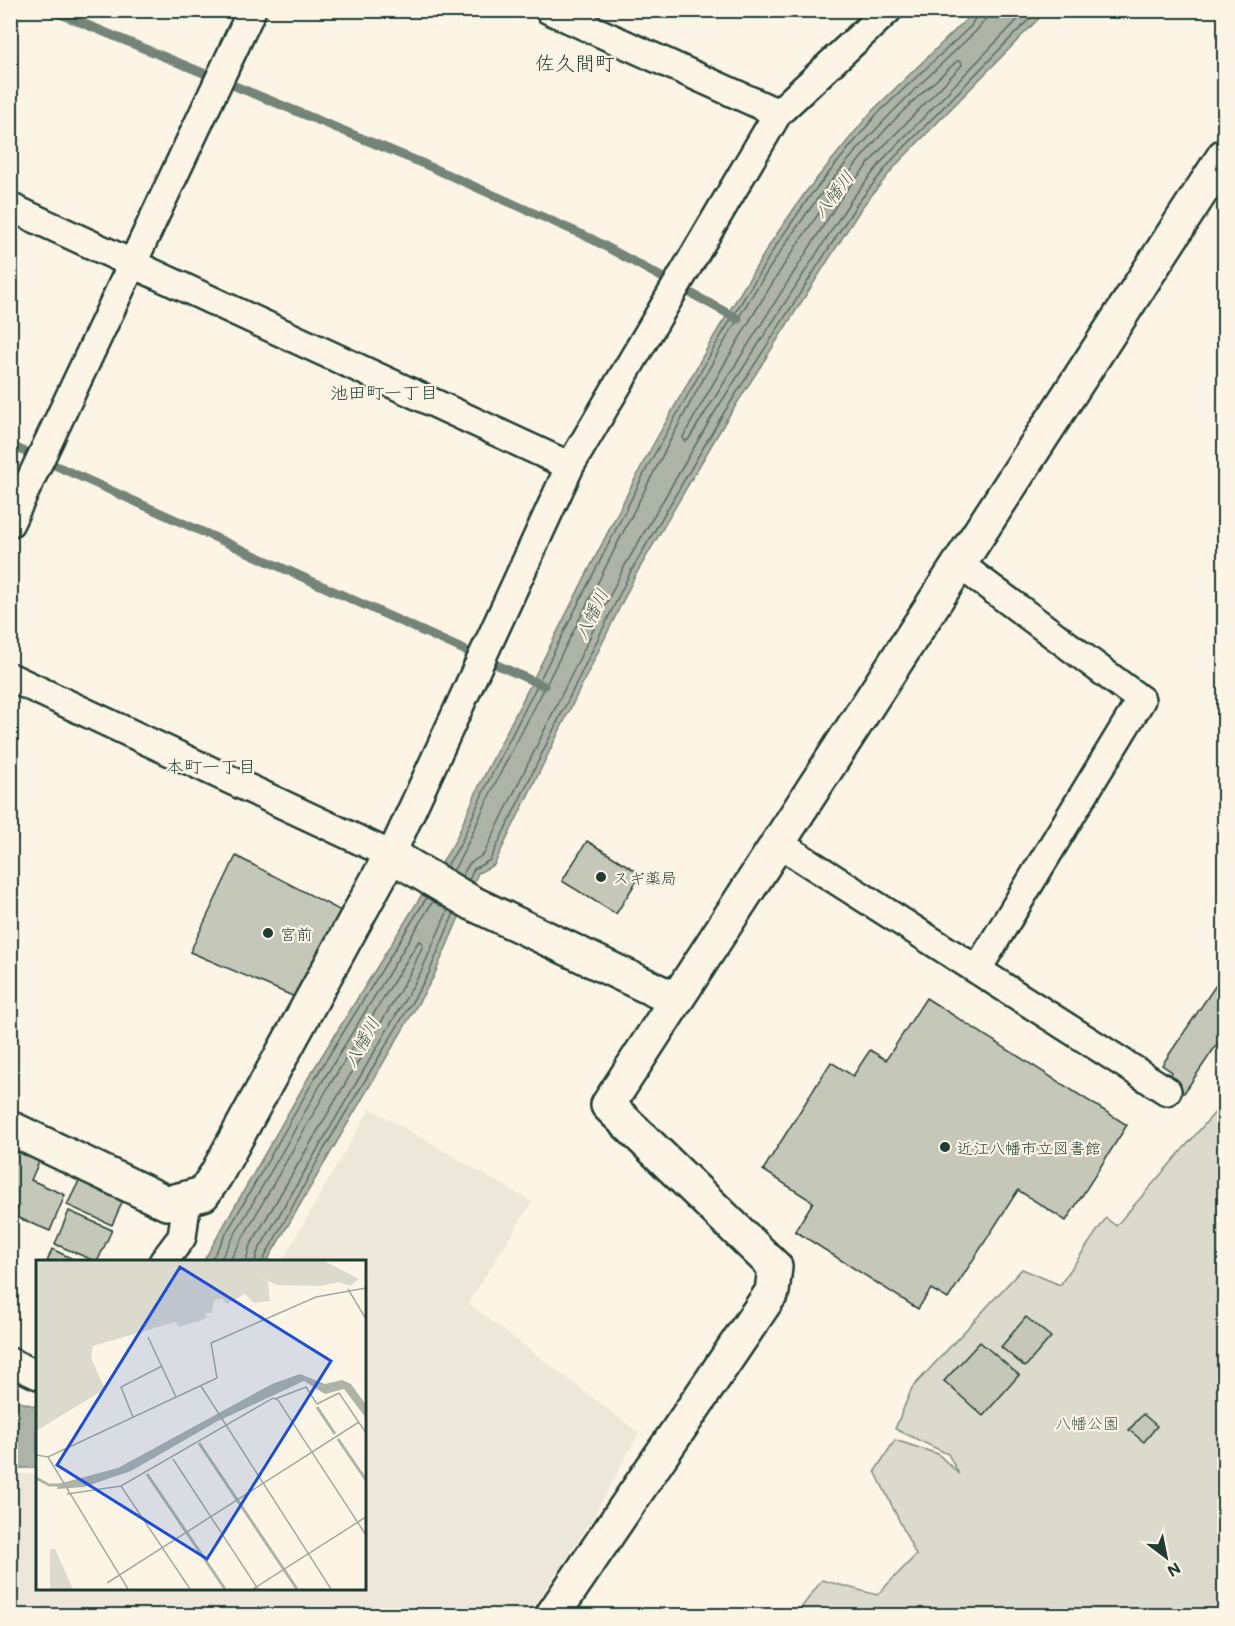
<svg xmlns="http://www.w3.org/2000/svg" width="1235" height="1626" font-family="Mali,'Klee One',sans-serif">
<rect width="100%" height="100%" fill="#fcf5e5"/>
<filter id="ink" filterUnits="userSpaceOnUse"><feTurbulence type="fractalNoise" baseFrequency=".0167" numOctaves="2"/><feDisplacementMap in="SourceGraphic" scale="12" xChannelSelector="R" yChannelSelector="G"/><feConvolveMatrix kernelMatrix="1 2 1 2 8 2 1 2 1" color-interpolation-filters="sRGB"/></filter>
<g filter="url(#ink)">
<path fill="#ece7d8" d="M370,1108L532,1202L468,1303L639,1433L591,1521L528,1615H11V1474H37L38,1588H364V1262L282,1261Z"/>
<path fill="#dcdacc" stroke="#7e8c80" stroke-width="1.5" d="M1224,1102V1615L795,1616L822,1580L877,1595L916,1555L875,1471L895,1440L938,1454L959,1474L948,1454L895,1429L912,1388L1022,1269L1060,1285L1106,1218L1116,1226Z"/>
<path fill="#aeb3a7" stroke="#758479" stroke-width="1.5" d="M975,11H1046L897,164L862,207L725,422L636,574L494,865L478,873L433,978L267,1261L203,1262L310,1075L454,843L480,784L644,461L713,338L772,241L805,193L872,111Z
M11,1399L37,1407V1468H11Z"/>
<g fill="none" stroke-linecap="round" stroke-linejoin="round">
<path stroke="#586c62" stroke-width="1.5" d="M957,61H961L962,65L881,149L844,193L688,440L684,441L683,437C744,329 804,219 888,127C909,103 934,83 957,61Z
M446,867L460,845L486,786L649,464L718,341L777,244L810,196L876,115L971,26L979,10
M453,871C469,845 479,817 492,790C512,749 534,710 554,669C634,514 711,343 815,202C862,138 919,85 976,31L985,20L987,10
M462,876L469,864L484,854L624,567L713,415L851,200L888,154L1027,10
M469,880L474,869L490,860L631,571L720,419L857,204L893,159L1038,10
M210,1262L315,1078L427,897
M219,1262L322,1082L433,901
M229,1262L329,1086L418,942L421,941L423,945L413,968L249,1248L246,1262
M255,1262L257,1253L421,972L448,910
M262,1262L324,1149L428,975L454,913"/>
<path stroke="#758479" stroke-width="9" d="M51,10L424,164L590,238L738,319
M10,445L544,686"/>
</g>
<path fill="#c5c7b9" stroke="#1f3d34" stroke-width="1.5" d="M587,841L641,874L616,914L562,881Z
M236,856L347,914L302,1000L190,952Z
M1224,973V1034L1184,1093L1167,1081L1172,1072L1162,1065Z
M926,998L1127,1125L1066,1221L1018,1190L948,1299L931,1289L918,1309L795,1231L813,1202L763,1170L831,1062L853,1076L870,1050L886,1060Z
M10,1141L42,1155L31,1180L65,1195L50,1231L14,1216L18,1208L10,1204Z
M80,1179L124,1198L112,1225L67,1205Z
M69,1211L112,1230L97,1262L55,1244Z
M52,1249L79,1262H47Z
M1026,1317L1051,1337L1025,1367L1001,1347Z
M980,1342L1019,1375L983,1416L944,1381Z
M1143,1414L1157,1426L1144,1442L1129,1430Z"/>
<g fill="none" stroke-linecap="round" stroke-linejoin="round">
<g stroke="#1f3d34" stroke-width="32">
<path id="street" d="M549,10L778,113
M10,207L570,466
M10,523L252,10
M959,564L1141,700L977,970
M10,677L391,855L570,466L778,113L888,10
M778,843L1167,1091
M163,1262L182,1237L187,1199
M10,1362L38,1375"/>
</g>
<g stroke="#1f3d34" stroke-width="38">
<path id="secondary" d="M10,1128L167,1203L203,1194L216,1175L391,855L472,903L676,1000
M552,1616L772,1292L775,1267L608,1105L1224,156"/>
</g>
<use href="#street" stroke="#fcf5e5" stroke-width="27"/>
<use href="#secondary" stroke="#fcf5e5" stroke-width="33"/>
</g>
</g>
<g fill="#1f3d34" stroke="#fcf5e5" stroke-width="2">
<circle cx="601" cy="877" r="6"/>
<circle cx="268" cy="933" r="6"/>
<circle cx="945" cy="1147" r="6"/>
</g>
<g text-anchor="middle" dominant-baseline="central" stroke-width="4.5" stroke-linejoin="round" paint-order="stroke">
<g font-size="16" fill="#1f3d34" stroke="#fcf5e5" text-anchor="start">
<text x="613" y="877">スギ薬局</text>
<text x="280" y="933">宮前</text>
<text x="957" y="1147">近江八幡市立図書館</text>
</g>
<g font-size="16" fill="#455c52" stroke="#fcf5e5">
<text x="1087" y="1422">八幡公園</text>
</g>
<g font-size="18" font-style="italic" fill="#435a51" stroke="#fcf5e5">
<text transform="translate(833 194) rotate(-52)">八幡川</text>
<text transform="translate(591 614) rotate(-64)">八幡川</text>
<text transform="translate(361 1042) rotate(-61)">八幡川</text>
</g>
<g font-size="18" fill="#1f3d34" stroke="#fcf5e5">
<text x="384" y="392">池田町一丁目</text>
<text x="211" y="766">本町一丁目</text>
</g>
<g font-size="20" fill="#1f3d34" stroke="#fcf5e5">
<text x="575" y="62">佐久間町</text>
</g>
</g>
<g transform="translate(36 1260)">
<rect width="330" height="330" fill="#fcf5e5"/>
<path d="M0,1H288L323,19L314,26L303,22L284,26L241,25L225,18L232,22L234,41L218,43L209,34L191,44L186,38L178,40L176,53H169L171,57L166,60L143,67L139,62L57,86L55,98L69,129L0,171ZM14,289H19L37,329H14Z" fill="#dcdacc"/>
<path d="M264,114L289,124L306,120L315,124L330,145V158L308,129L289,134L268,121L180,162L95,211L48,227L21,229L22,224L82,208L236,124Z" fill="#aeb3a7"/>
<path fill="none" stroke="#aeb3a7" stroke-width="3" d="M281,147L299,174M302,179L330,220M163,183L261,329M111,214L189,329M0,218L13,225H31"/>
<path fill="none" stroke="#a4ab9e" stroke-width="1.5" d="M312,29L330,59M112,77L140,137M165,126L295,329M239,139L270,127L281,144L303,133L330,173M97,157L85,127L126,106M0,195L12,197L181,118L175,83L280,37L330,28M12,197L92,329M137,199L222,329M85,226L154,329M31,234L85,226L237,138L242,140L330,275M71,323L323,162M217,329L330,257"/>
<path fill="#1d4ed8" fill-opacity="0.15" stroke="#1d4ed8" stroke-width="3" d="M144,7L295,101L171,299L21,205Z"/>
<rect width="330" height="330" fill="none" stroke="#1f3d34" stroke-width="3"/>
</g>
<rect width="1235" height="1626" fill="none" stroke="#fcf5e5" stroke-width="36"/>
<rect x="18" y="18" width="1199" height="1590" fill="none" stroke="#1f3d34" stroke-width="2" filter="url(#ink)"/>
<g transform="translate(1166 1557) rotate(148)" stroke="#fcf5e5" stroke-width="4.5" paint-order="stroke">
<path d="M0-4.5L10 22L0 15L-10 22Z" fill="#1f3d34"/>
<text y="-9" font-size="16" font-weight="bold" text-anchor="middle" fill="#1f3d34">N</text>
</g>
</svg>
